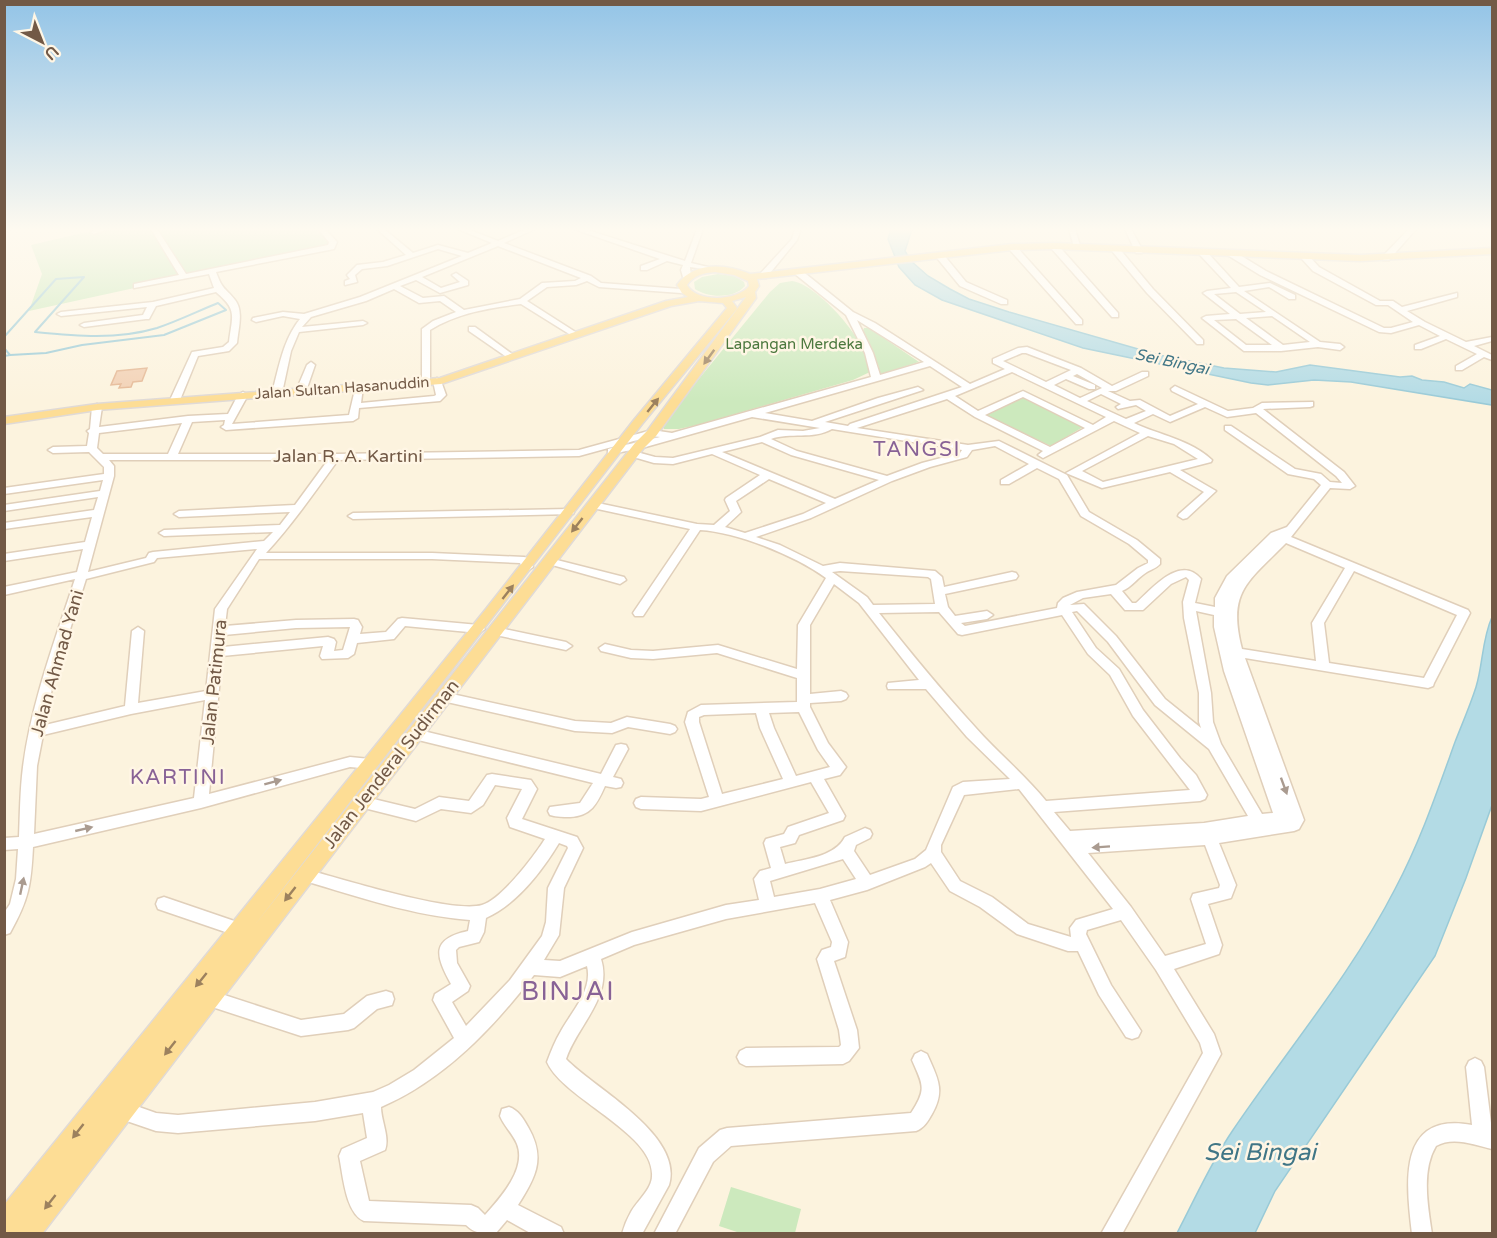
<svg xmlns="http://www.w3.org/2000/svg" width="1497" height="1238" font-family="'Varela Round',sans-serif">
<rect width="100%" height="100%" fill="#fcf3de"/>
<path fill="#cce9bd" d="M320,229L333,243L327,246L29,311L42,274L31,245L100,229Z
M718,274L735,276L744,282L745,286C734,299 708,298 695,289L694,282L702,277Z
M792,281C818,284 872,346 870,372L853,380L697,425L679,429H664L662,424L770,292L780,283Z
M864,328H869L919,362L877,375L879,367L862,333Z
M1019,396L1083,427L1051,446L984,415Z
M731,1187L801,1209L795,1233H740L719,1226Z"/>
<path fill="#b3dbe5" stroke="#99cad7" stroke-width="1.5" d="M891,229H912L905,251L911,261L928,276L950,289L969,299L1009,312L1159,355L1224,368L1276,372L1310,365L1400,377L1412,376L1422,380L1444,382L1464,388L1470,384L1492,390V405L1351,382L1314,380L1268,385L1251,383L1083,348L942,300L915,285L899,267L888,239Z
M1492,617V805L1466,878L1435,956L1275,1191L1255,1233H1177C1195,1199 1211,1162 1233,1130C1287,1050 1351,975 1395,889C1420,842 1437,792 1455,742C1462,724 1470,706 1476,687C1483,664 1482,639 1492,617Z"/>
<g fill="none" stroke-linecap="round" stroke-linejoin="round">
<path stroke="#99cad7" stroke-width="2" d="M4,337L56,279L84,277L35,332C76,336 117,340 157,328C178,321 198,311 218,303L226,310L164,335L82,345L46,353L10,355L4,348
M4,356L10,355"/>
</g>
<path fill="#f2d1b5" stroke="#e5b996" stroke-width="1.5" d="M147,368L142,381L133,382L131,387L119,388L121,384L111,385L117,371Z"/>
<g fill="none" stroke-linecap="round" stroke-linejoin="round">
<g stroke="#e0cfba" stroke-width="3">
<path id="minor" d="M4,229H11L4,232Z
M97,229H108L94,234L91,232Z
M151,229H157L186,274L328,245L329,242L318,229H325L337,242L334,249L216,272C223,291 224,286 235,300C244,311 238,330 237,343L229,351L198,356L180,400L175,403L170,400L192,352L223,347L229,342C232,316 238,310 216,292L156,306L149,319H146L84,327L80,325L84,323L143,315L147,307L61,316L57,314L61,312L153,302L214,288L209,274L134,288V284L179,275Z
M377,229H384L413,253L438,245L468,253L492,243L458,229H467L498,241L526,229H535L504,243L591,276L601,283L681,289L685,291L681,293L599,287L587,281L576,285L547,287L527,301L577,333L578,335L574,337L521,304C489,308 457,313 430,330V383L426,386L422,383V329L433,321L456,312L440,301L419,303L394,289L366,301L311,317L302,327L363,321L367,323L363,325L299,332L291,351L282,393L277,396L274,395L272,393C279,367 283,340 300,319L283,316L256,322L252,320L253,318L283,312L304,314L360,297L462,256L438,249L387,266L362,269L355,275L357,282L345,285V281L350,279L347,275L357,265L383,262L406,255ZM498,246L581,278L575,281L542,283L520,299L464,310L444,296L423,298L400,286L416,280L440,293L468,285V281L456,273L452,275L460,282L441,288L422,277Z
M574,229H584L685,261L697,229H703L691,263L708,267L704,269L690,267L691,277L687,279L683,277L681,270L683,265L667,261L647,270H641V266L660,259Z
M795,229H801L797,240L766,278H760V274L792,239Z
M1069,229H1075L1081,249L1074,247Z
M1125,229H1131L1143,251L1142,253H1136Z
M1409,229H1416L1389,260H1383V256Z
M1051,244H1057L1118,313V317H1112L1051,248Z
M1009,245H1015L1082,320V324H1076L1009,249Z
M1112,247H1118L1153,289L1203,340V344H1197L1147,293L1112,251Z
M1200,251H1206L1239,287L1270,283L1295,295V299H1289L1269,287L1244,291L1320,342L1340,344L1344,347L1340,350L1318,347L1281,351H1244L1202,318L1206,316L1230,314L1203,293L1207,291L1231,288L1200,255ZM1236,292L1266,312L1240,314L1214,294ZM1272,316L1310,342L1283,345L1246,318ZM1236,319L1272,345H1246L1214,320Z
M1229,252H1235L1266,271L1384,328H1391L1413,322L1388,305H1376L1313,271L1302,259V255H1308L1319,267L1380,301H1393L1402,307L1457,293V297L1407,311L1425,322L1466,342L1492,337V341L1474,346L1492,355V360L1484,357L1462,370H1456V366L1477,354L1446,339L1421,349H1415V345L1440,336L1419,325L1391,333L1379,332L1260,275L1229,256Z
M937,254H943L966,282L1007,300V304H1001L960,286L937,258Z
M795,270H801L853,312L875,323L970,384L1005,369L993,363V359L1018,348L1027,347L1081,368L1112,386L1142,372H1148V376L1116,391H1108L1130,401L1140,400L1170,416L1198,404L1172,391L1171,389L1175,386L1228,411L1253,408L1262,403L1313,402V406L1310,407L1263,409L1344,472L1355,486L1350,489L1330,488L1291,537L1468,610L1470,613L1434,683L1433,686L1428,688L1245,658L1304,820L1299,829L1294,831L1219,843L1236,885L1231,898L1208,904L1222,945L1219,954L1174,969L1214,1034L1221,1054L1122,1234H1101L1203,1053L1200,1043L1156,970L1121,920L1087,930L1086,934L1111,985L1141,1031L1138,1037L1132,1039L1126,1037L1099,995L1078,951H1068L1017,934L980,907L950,891L931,863L925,867L867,890L830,900L848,942L845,957L834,961L857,1030L859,1048L849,1061L843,1064L746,1066L740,1063L737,1057L740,1051L746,1048L839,1047L841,1045L839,1030L817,959L822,950L831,947L832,942L815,903L726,919L634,945L601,959C613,997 577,1026 566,1059C595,1089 684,1135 669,1185L642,1234H622C624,1226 627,1219 631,1212C637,1201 652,1189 652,1176C655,1133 563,1099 547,1062C551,1051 555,1041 561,1031C572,1011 593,990 587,966L560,977L534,975C493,1028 444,1080 381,1107C381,1121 390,1137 385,1150L360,1161L369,1201L471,1205L478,1208L485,1215C500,1198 527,1169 517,1144C513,1134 504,1126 500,1116L502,1109L509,1107C518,1110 523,1118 528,1127C546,1158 536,1177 518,1205L561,1227L564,1234H532L507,1220L496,1233C484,1234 475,1234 466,1225L364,1221C345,1213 343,1174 339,1156L342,1149L367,1138L363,1113L315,1121L178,1133L156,1131L115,1117L113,1110L115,1103L122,1101L156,1113L178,1115L315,1102L373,1092L389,1085L414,1070L454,1038L433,1000L435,994L451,984C435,955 431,939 468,931L470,920C414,916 359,897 305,881L300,880L297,875L300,870L305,869C339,878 452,914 482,905C502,899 534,856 545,839L510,827L507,818L522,789L495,785L483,805L471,813L441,809L416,821L356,806L354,802L356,798L361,796L415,809L439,797L469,801L487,775L492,774L531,780L537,789L522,819L577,837L583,848L564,888L559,935L544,960L560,961L632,932L726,905L759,900L754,879L760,871L771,868L764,843L766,839L784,834L788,827L829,813L811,782L701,811L641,809L636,807L634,803L636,799L641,797L701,799L709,797L685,722L688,712L701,705L797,702V678L717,653L653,659L631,658L601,651L599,648L605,644L631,650L653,651L718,645L797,669L798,625L826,578C796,556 737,532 700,530L643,616H635L633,613L635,610L690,529L593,508L588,505L593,502L697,524L714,525L730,511L725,500L726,498L760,475L712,454L673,464L654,463L630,456V452L633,451L655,457L673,458L760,437L778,430L803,431L820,428L752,417L642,448L611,454L608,453V449L660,437L652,436L579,456L338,460C315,492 291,526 266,553H432L524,557L528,558L533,567L527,571L523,569L520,563L432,559H259L227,609L225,626L296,620L354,619L358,620L362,627L360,634L386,632L398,619L402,618L479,625L485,629L479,633L405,626L394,639L357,643L354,654L348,658L322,659L320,656L323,646L222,656L209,794L350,757L370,759L375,769L373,773L368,774L363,773L361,768L350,767L201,808L33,847C31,885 29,899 10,933L4,935V913L10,904L16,879L18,849L4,850V838L19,837C20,814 20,790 23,767C31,704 55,640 75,579L4,595V587L77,572L83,549L4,561V554L85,542L92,517L4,529V523L94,510L98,497L4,511V505L100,491L103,480L4,494V488L104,474V467L89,452L53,453L48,450L53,447L87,446L89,433L87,431L90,429L92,407L97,404L102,407L99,427L188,416L228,414L238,395L243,392L248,395L232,424L349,415L356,385L359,384L363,387L361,403L434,396L436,395L433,381L437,378L441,381L446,395L440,401L359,408L358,418L353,421L226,430L221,427L224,425L225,420L192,422L178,454H335L579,450L652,430L672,433L871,377L865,353L846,315L795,274ZM857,320L924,362L880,375L873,353ZM1022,353H1026L1071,370L1046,382L1003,361ZM930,366L962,387L850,424L848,426L825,422L923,390L918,387L878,398L812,421L765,413ZM1012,372L1106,417L1093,425L1023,391L978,411L955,396ZM1077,374L1102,388L1080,398L1054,385L1066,379L1089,389H1095V385L1073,376ZM1101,394L1121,404L1116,407L1118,409L1136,405L1146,411L1126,419L1087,401ZM1023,397L1085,428L1050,447L985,415ZM947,399L975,417L1043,451L1038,455L1043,458L1114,421L1140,433L1066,473L1102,488L1170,472L1204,492L1179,514L1178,516L1183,519L1187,518L1216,491L1180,470L1211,462L1212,460C1191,440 1159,435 1134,423L1153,414L1170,422L1205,407L1227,417L1256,413L1336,476L1342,483L1330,482L1321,474L1295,469L1231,426H1225V430L1288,474L1314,479L1321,485L1287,527L1271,533L1227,576L1215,598V607L1195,603L1201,579C1180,554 1152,589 1136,603H1132L1122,591C1132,587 1137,578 1147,572C1152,569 1155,569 1160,564V559L1137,540L1089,512L1067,475L999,441L968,445L857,428ZM182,423L168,454H103L97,448L99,433ZM832,429L962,450L960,453L922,463L887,476L797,451L771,439C790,432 813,440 832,429ZM1148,436L1174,444L1198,459L1103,482L1082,471ZM762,442L791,455L879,480L835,499L722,452ZM995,446L1029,464L1001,480V484H1009L1037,468L1059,479L1081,516L1129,544L1148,560V563L1138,568L1116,585L1077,592L1063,598L1058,603L1057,608L965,626L961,623L987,619L993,615L987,611L955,616L948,607L945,594L1016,579L1018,576L1016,573L1012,572L944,587L942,577L935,571L840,563L823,566L780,545L756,537L811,518L892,481L930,467L967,457L972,450ZM109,460H328L295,505L179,511L174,514L179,517L290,512L280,525L164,530L159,533L164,536L273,532L264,541L153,552L149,553L146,558L88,572L114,476V466ZM769,479L826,503L803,514L745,533L725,527L741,512L736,501ZM1286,543L1345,568L1312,623L1316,661L1242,649C1227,591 1248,582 1286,543ZM257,549L215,609L206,691L138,703L144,631L138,627L132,631L125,706L45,725L53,683L86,579L154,562L157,558ZM840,571L928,577L931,579L935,604L873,605L867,597L832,572ZM1354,571L1457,615L1424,678L1329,663L1324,623ZM1186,577L1189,580L1183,602L1184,618L1199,693V722L1201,728L1165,699L1116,636L1084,604L1070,605L1083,598L1111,594L1125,610H1143L1171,584ZM834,584L859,603L919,680L888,683L887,686L888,689H926L967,737L1010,779L963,782L953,787L926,850L915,859L870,875L854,851L856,845L870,838L872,834L870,830L865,828L845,837C835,857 805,859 785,864L780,847L795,843L799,835L843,820L845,816L824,779L840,775L846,767L828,743L810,707V703L841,701L846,699L848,696L846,693L841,691L810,694V625ZM1077,611L1108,642L1155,705L1209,749L1248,816L1204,823L1070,831L1054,812L1200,801L1205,799L1207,795L1196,775L1180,758L1143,710L1119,669L1096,648L1072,612ZM1196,611L1214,615V627L1224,671L1273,813L1262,814L1221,744L1213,722L1211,693ZM939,612L958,634L962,635L1062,615L1088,654L1110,675L1133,716L1190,790L1046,801C1024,774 998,753 975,727C941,690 910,652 879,613ZM350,627L343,650L334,651L336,642L334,639L328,637L223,647L224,635L296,628ZM205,700L194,798L34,834L37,766L43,735L131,714ZM799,712L818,750L830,767L796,776L774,728L769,713ZM756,713L760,728L783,779L722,794L699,722V717L704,715ZM1019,789L1113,909L1076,920L1070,928L1071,937L1028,924L992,897L960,881L941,852V845L964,795ZM559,843L567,846L568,848L548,888L546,922L542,936L510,980L466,1026L452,1002L468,991L470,986L457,963L456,950L459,947L479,942L484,932L486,918C517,904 542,871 559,843ZM1205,845L1220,885L1219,888L1193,894L1191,899L1206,944L1165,956L1131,907L1088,853ZM843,859L856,879L820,889L774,897L770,881Z
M469,327H475L515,356L508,358L469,331Z
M311,362L315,365L306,391L304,393H298L296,391L307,365Z
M569,509L573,510L574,512L573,514L353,519L348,516L353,513Z
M549,558L624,577L626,580L620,584L545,563L543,561Z
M495,627L566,642L572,646L566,650L491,634L489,631Z
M443,692L575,721L611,723L627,717L670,724L675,726L677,729L675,732L670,734L628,727L612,733L575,731L438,700L436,697L438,694Z
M415,729L601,774L616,745L621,744L626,745L628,749L613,777L621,779L623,783L621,787L616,788L605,786C597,804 591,816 570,817C563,817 557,817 550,815L548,811L550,807L580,803L593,783L410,738L408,734L410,730Z
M164,897L246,925L248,930L246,935L240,937L158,909L156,904L158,899Z
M209,990L301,1020L344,1014L367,996L386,991L392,993L394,999L392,1005L377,1009L354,1028L348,1030L301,1036L203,1004L201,998L203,992Z
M921,1051L927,1054C937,1077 946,1090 932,1114C928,1121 924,1128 916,1131L731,1146L713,1162L675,1234H654L699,1148L720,1130L727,1128L911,1113C927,1089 923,1085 912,1060L915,1054Z
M1475,1058L1481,1061L1484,1067L1492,1131V1149C1475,1145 1453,1136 1436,1146C1421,1171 1428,1207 1432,1234H1412C1406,1183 1397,1111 1472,1125L1466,1067L1469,1061Z"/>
</g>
<g stroke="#e0dad6" stroke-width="3">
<path id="major" d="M1054,243L1360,255L1492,248V254L1360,261L1054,249L1012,250L757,279L759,286L755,292L756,298L656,436L643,449L42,1234H4V1205L486,609L634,420L727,308L723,303L699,301L671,306L441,384L97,410L4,424V417L97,404L440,378L666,301L688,297L682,293L677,285C694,261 726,264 750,274L1012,244ZM715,272L734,275L748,281L749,286C738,301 696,303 687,285C694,275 703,273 715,272ZM746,297L648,430L635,443L254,926L642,424L736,310L737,308L732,301Z"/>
</g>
<use href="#minor" fill="#fff" fill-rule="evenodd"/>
<use href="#major" fill="#fddd95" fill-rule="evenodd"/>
</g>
<defs><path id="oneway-solid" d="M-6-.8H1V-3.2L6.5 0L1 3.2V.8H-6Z" transform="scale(1.5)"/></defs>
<g fill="#9c815e">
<use href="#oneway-solid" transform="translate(709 357) rotate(126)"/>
<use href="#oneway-solid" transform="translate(653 405) rotate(-51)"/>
<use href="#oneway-solid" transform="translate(577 525) rotate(128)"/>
<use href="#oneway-solid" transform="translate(508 592) rotate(-52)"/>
<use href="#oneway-solid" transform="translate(290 894) rotate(128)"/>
<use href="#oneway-solid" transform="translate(201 980) rotate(129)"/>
<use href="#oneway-solid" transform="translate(170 1048) rotate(128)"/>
<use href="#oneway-solid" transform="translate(78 1131) rotate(128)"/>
<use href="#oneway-solid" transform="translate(50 1202) rotate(128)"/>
</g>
<g fill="#aa9b90">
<use href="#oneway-solid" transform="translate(273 782) rotate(-15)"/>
<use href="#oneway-solid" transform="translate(1284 786) rotate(70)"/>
<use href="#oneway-solid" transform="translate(84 829) rotate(-13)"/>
<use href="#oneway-solid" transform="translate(1101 847) rotate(176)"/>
<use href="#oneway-solid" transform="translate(22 886) rotate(-78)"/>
</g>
<linearGradient id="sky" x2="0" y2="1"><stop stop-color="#93c4e7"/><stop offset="0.57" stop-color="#fefaf0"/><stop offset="1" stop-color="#fefaf0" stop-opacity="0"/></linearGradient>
<rect width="1497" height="402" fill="url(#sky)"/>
<g text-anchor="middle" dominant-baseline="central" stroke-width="5" stroke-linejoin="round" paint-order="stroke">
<g font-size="15" fill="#4c783e" stroke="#fff6e5">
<text x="794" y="344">Lapangan Merdeka</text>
</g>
<g font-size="15" fill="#725946" stroke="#fff6e5">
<text transform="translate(342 388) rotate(-4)">Jalan Sultan Hasanuddin</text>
</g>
<g font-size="16" font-style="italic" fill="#407686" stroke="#fff6e5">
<text transform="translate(1172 362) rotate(12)">Sei Bingai</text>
</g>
<g font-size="18" fill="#725946" stroke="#fff6e5">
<text x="348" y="456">Jalan R. A. Kartini</text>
<text transform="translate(57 663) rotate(-74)">Jalan Ahmad Yani</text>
<text transform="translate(214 682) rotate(-84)">Jalan Patimura</text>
<text transform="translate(391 764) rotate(-52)">Jalan Jenderal Sudirman</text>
</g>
<g font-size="21" letter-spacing="1.5" fill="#886296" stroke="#fff6e5">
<text x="917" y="449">TANGSI</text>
<text x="178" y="777">KARTINI</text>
</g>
<g font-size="24" font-style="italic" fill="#407686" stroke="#fff6e5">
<text x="1260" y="1152">Sei Bingai</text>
</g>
<g font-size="26" letter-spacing="1.5" fill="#886296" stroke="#fff6e5">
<text x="568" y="991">BINJAI</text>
</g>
</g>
<rect width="1497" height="1238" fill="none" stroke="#725946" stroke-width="12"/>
<g transform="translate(42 42) rotate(138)" stroke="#fff6e5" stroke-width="4.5" paint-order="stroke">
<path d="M0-4.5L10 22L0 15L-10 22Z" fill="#725946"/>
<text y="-9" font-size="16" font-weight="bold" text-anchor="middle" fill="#725946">U</text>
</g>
</svg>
